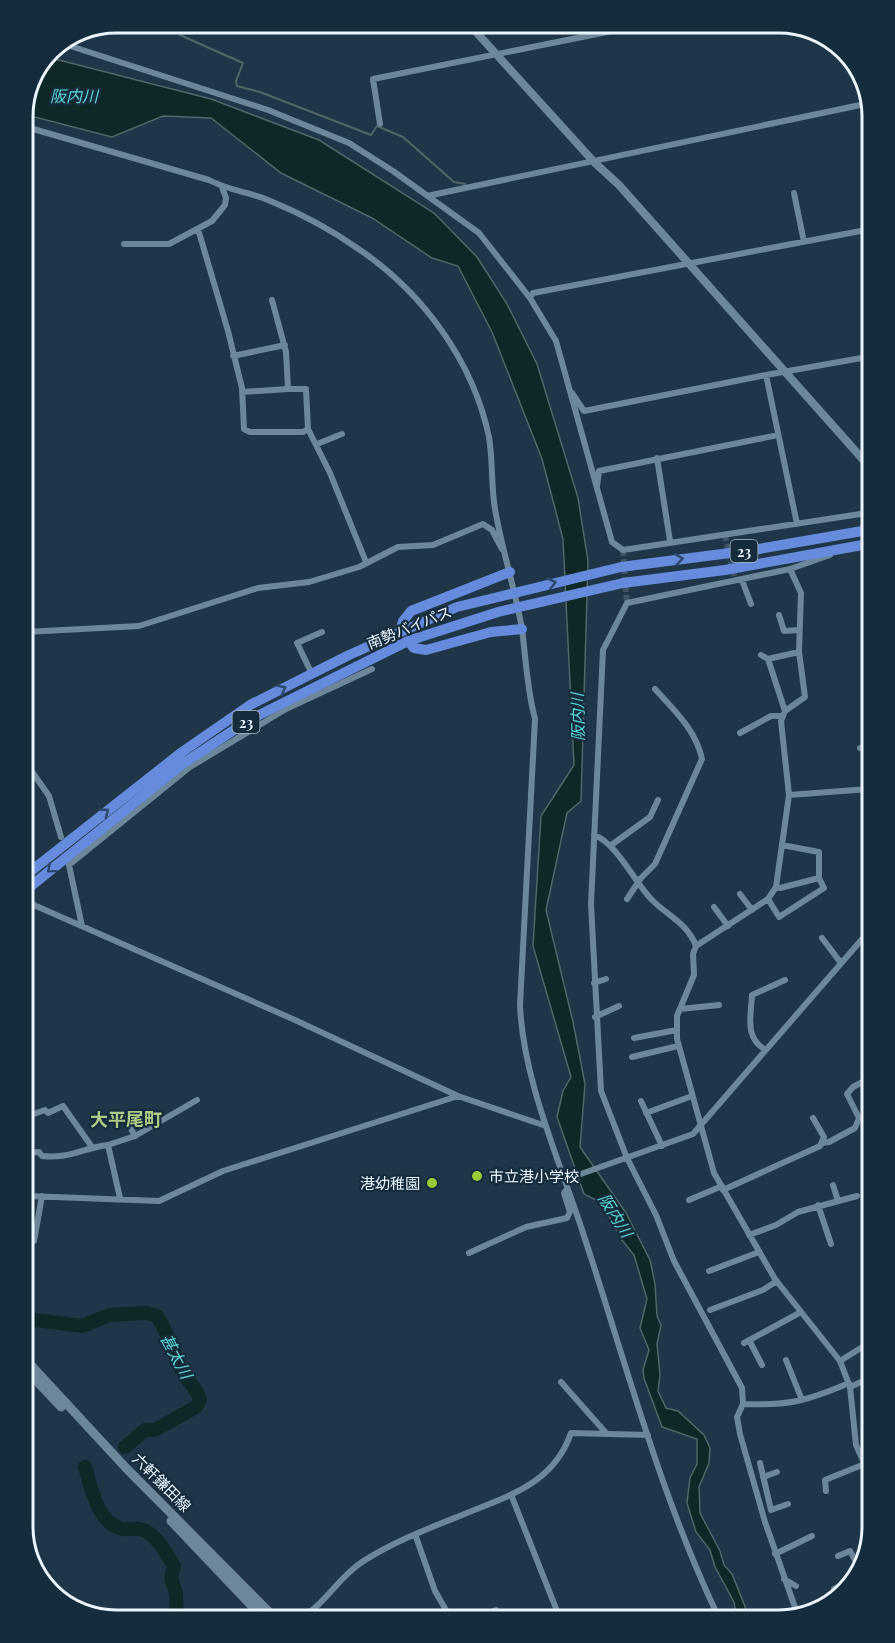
<svg xmlns="http://www.w3.org/2000/svg" width="895" height="1643" font-family="'Playfair Display','Noto Sans JP',serif">
<rect width="100%" height="100%" fill="#1f3648"/>
<path fill="#0e2828" stroke="#506668" stroke-width="1.5" d="M47,57L211,99L319,140L434,213L477,257L507,304L537,364L578,498L588,561L581,801L567,813L546,910L573,1022L585,1084L580,1147L626,1213L650,1260L655,1284L657,1316L661,1325L657,1344L660,1375L658,1391L666,1408L678,1411L704,1435L710,1448L709,1463L699,1487L700,1513L720,1551L724,1565L732,1574L748,1614H736L734,1602L715,1567L710,1550L696,1532L687,1503L690,1478L697,1464V1439L662,1427L644,1378L643,1370L649,1350L640,1328L647,1299L634,1255L622,1240L602,1203L584,1194L557,1117L563,1091L571,1077L533,946L541,816L574,765L563,539L542,459L492,332L458,266L432,258L372,218L281,173L211,118L163,116L112,137L23,114Z"/>
<g fill="none" stroke-linecap="round" stroke-linejoin="round">
<path stroke="#506668" stroke-width="2" d="M177,23L180,35L243,63L236,81L237,86L260,92L371,135L377,126L403,137L454,182L465,184"/>
<path stroke="#0e2828" stroke-width="14" d="M29,1319L83,1326L109,1315L147,1313L157,1316C169,1334 173,1354 183,1372C188,1383 198,1388 200,1400L196,1407L155,1430H145L125,1447
M85,1467C91,1487 97,1523 122,1529C128,1530 134,1528 140,1529C156,1533 166,1553 174,1566L171,1578L176,1593L177,1620"/>
<path stroke="#3e5363" stroke-width="6" stroke-dasharray="6 3" stroke-linecap="butt" d="M725,535L735,581
M623,550L627,603"/>
<path stroke="#6c869a" stroke-width="6" d="M64,44L268,110L349,143L393,171L479,233L530,298L556,341L612,542L623,550L867,513
M380,124L373,79L652,23
M23,126L209,180C227,190 249,192 268,200C300,213 332,230 360,250C423,293 473,361 489,437C493,461 491,486 495,509C502,550 515,589 522,629C526,660 527,689 535,719L520,1005C523,1081 561,1164 584,1236C626,1363 660,1494 717,1614
M794,193L804,242
M427,196L865,104
M198,229L228,331L242,388L244,429L250,432H303L308,429
M124,244H169L212,221L225,205L226,198L222,187
M530,298L533,293L866,230
M272,300L286,352L288,389H306L308,429L330,473L366,562
M233,356L285,345
M242,392L288,389
M572,393L584,411L766,375
M317,444L342,434
M657,458L670,541
M597,486L599,471L778,435
M797,524L766,375L867,357
M830,555L790,569L801,593L799,652L805,697L785,711L781,721L789,795L776,887L768,899L696,946L693,954L694,975L677,1016V1039L714,1173L775,1279L840,1361L850,1387L856,1445L872,1480
M790,569L627,603L603,650L591,904L601,1091L627,1158L656,1215L674,1261L742,1388L743,1404L737,1417L740,1434L765,1522L797,1613
M742,580L751,604
M779,615L784,631L799,630
M25,632L139,626L258,588L309,582L359,567L398,547L433,545L483,524L492,530L502,549
M761,655L768,659L799,652
M768,659L785,711
M312,674L297,643L322,632
M740,733L771,716H783
M860,748L869,745
M26,763L49,796L61,837
M789,795L869,789
M594,835C617,843 635,883 652,900C668,916 688,924 696,946
M610,846L650,817L658,800
M776,887L780,888L819,878
M740,894L752,910
M627,899L641,878L655,864L702,759C696,730 674,710 655,689
M768,899L779,917L824,888L819,878V852L782,845
M27,902L295,1020L458,1096
M714,907L728,926
M82,926L69,865L190,767L286,709L372,669
M822,938L841,963
M594,983L606,979
M680,1009L719,1005
M595,1017L619,1006
M634,1038L677,1030
M766,1050C744,1038 751,1016 752,995L785,980
M632,1057L678,1046
M641,1101L662,1146
M646,1113L692,1096
M28,1116L45,1110L48,1113L63,1106L92,1147
M124,1116L135,1136
M822,1143L829,1142L855,1128L859,1118L847,1094L853,1087L870,1078
M108,1145L135,1136L197,1100
M28,1153L39,1152L42,1156C69,1159 83,1148 108,1145L120,1198
M564,1180L693,1134L870,930
M833,1185L838,1201
M723,1190L820,1146L824,1137L813,1118
M28,1196L159,1201L223,1171L458,1096L546,1126
M689,1200L722,1186
M818,1205L831,1244
M749,1235L776,1225L798,1212L857,1196
M28,1245L34,1241L42,1196
M469,1253L526,1227L567,1218L570,1212L564,1193L567,1189
M709,1271L759,1252
M710,1310L763,1290L777,1281
M749,1340L762,1365
M744,1343L801,1312
M786,1360L802,1400
M840,1361L872,1341
M561,1382L606,1433
M850,1387L872,1377
M743,1404C788,1406 807,1401 849,1383
M760,1463L771,1510L788,1504
M763,1477L777,1472
M826,1491L825,1480L872,1461
M512,1497L559,1616
M415,1534L435,1591L450,1617
M775,1554L812,1536
M838,1556L850,1551L860,1569
M30,1561L36,1571
M784,1579L796,1586
M834,1589L857,1577
M480,1617L496,1610L498,1616
M301,1618C325,1604 339,1577 362,1562C393,1542 427,1529 462,1515C507,1496 553,1485 571,1433L648,1435"/>
<path stroke="#6c869a" stroke-width="8" d="M468,23L594,162L619,185L867,464"/>
<path stroke="#6c869a" stroke-width="9" d="M29,1363L126,1468L276,1619
M29,1373L61,1407
M171,1521L264,1619"/>
<path stroke="#668bdc" stroke-width="10" d="M400,632L403,621L411,611L510,572
M408,641L414,648L426,650L491,632L522,629
M26,875L182,752L250,705L349,655L457,607L621,567L753,550L868,530
M26,890L181,765L249,720L408,641L498,612L623,583L725,570L868,544"/>
</g>
<defs><path id="oneway-chevron" d="M-2-3.5L2.5 0L-2 3.5" fill="none" stroke-width="1.6" stroke-linecap="round" stroke-linejoin="round" transform="scale(1.5)"/></defs>
<g stroke="#2d486d">
<use href="#oneway-chevron" transform="translate(679 559) rotate(-7)"/>
<use href="#oneway-chevron" transform="translate(552 583) rotate(-14)"/>
<use href="#oneway-chevron" transform="translate(282 689) rotate(-27)"/>
<use href="#oneway-chevron" transform="translate(105 812) rotate(-38)"/>
<use href="#oneway-chevron" transform="translate(51 869) rotate(140)"/>
</g>
<g fill="#98cb37" stroke="#152c3d" stroke-width="2">
<circle cx="477" cy="1176" r="6"/>
<circle cx="432" cy="1183" r="6"/>
</g>
<g text-anchor="middle" dominant-baseline="central" stroke-width="4.5" stroke-linejoin="round" paint-order="stroke">
<g fill="#152c3d" stroke="#abb9c5" stroke-width="1.5">
<rect x="730.5" y="540" width="27" height="22" rx="4.5"/>
<rect x="232.5" y="711" width="27" height="22" rx="4.5"/>
</g>
<g font-size="14" font-weight="bold" fill="#ebf6ff">
<text x="744" y="551">23</text>
<text x="246" y="722">23</text>
</g>
<g font-size="15" fill="#ebf6ff" stroke="#152c3d">
<text transform="translate(409 627) rotate(-22)">南勢バイパス</text>
<text transform="translate(162 1482) rotate(45)">六軒鎌田線</text>
</g>
<g font-size="15" fill="#ebf6ff" stroke="#152c3d" text-anchor="start">
<text x="489" y="1176">市立港小学校</text>
<text x="420" y="1183" text-anchor="end">港幼稚園</text>
</g>
<g font-size="16" font-style="italic" fill="#5dd8da" stroke="#152c3d">
<text x="74" y="95">阪内川</text>
<text transform="translate(577 717) rotate(-91)">阪内川</text>
<text transform="translate(616 1215) rotate(58)">阪内川</text>
<text transform="translate(177 1356) rotate(62)">甚太川</text>
</g>
<g font-size="18" font-weight="bold" fill="#adcb84" stroke="#152c3d">
<text x="126" y="1119">大平尾町</text>
</g>
</g>
<path d="M0 0H895V1643H0ZM116 33H779A83 83 0 0 1 862 116V1527A83 83 0 0 1 779 1610H116A83 83 0 0 1 33 1527V116A83 83 0 0 1 116 33Z" fill="#152c3d" fill-rule="evenodd"/>
<path fill="none" stroke="#ebf6ff" stroke-width="3" d="M116 33H779A83 83 0 0 1 862 116V1527A83 83 0 0 1 779 1610H116A83 83 0 0 1 33 1527V116A83 83 0 0 1 116 33Z"/>
</svg>
